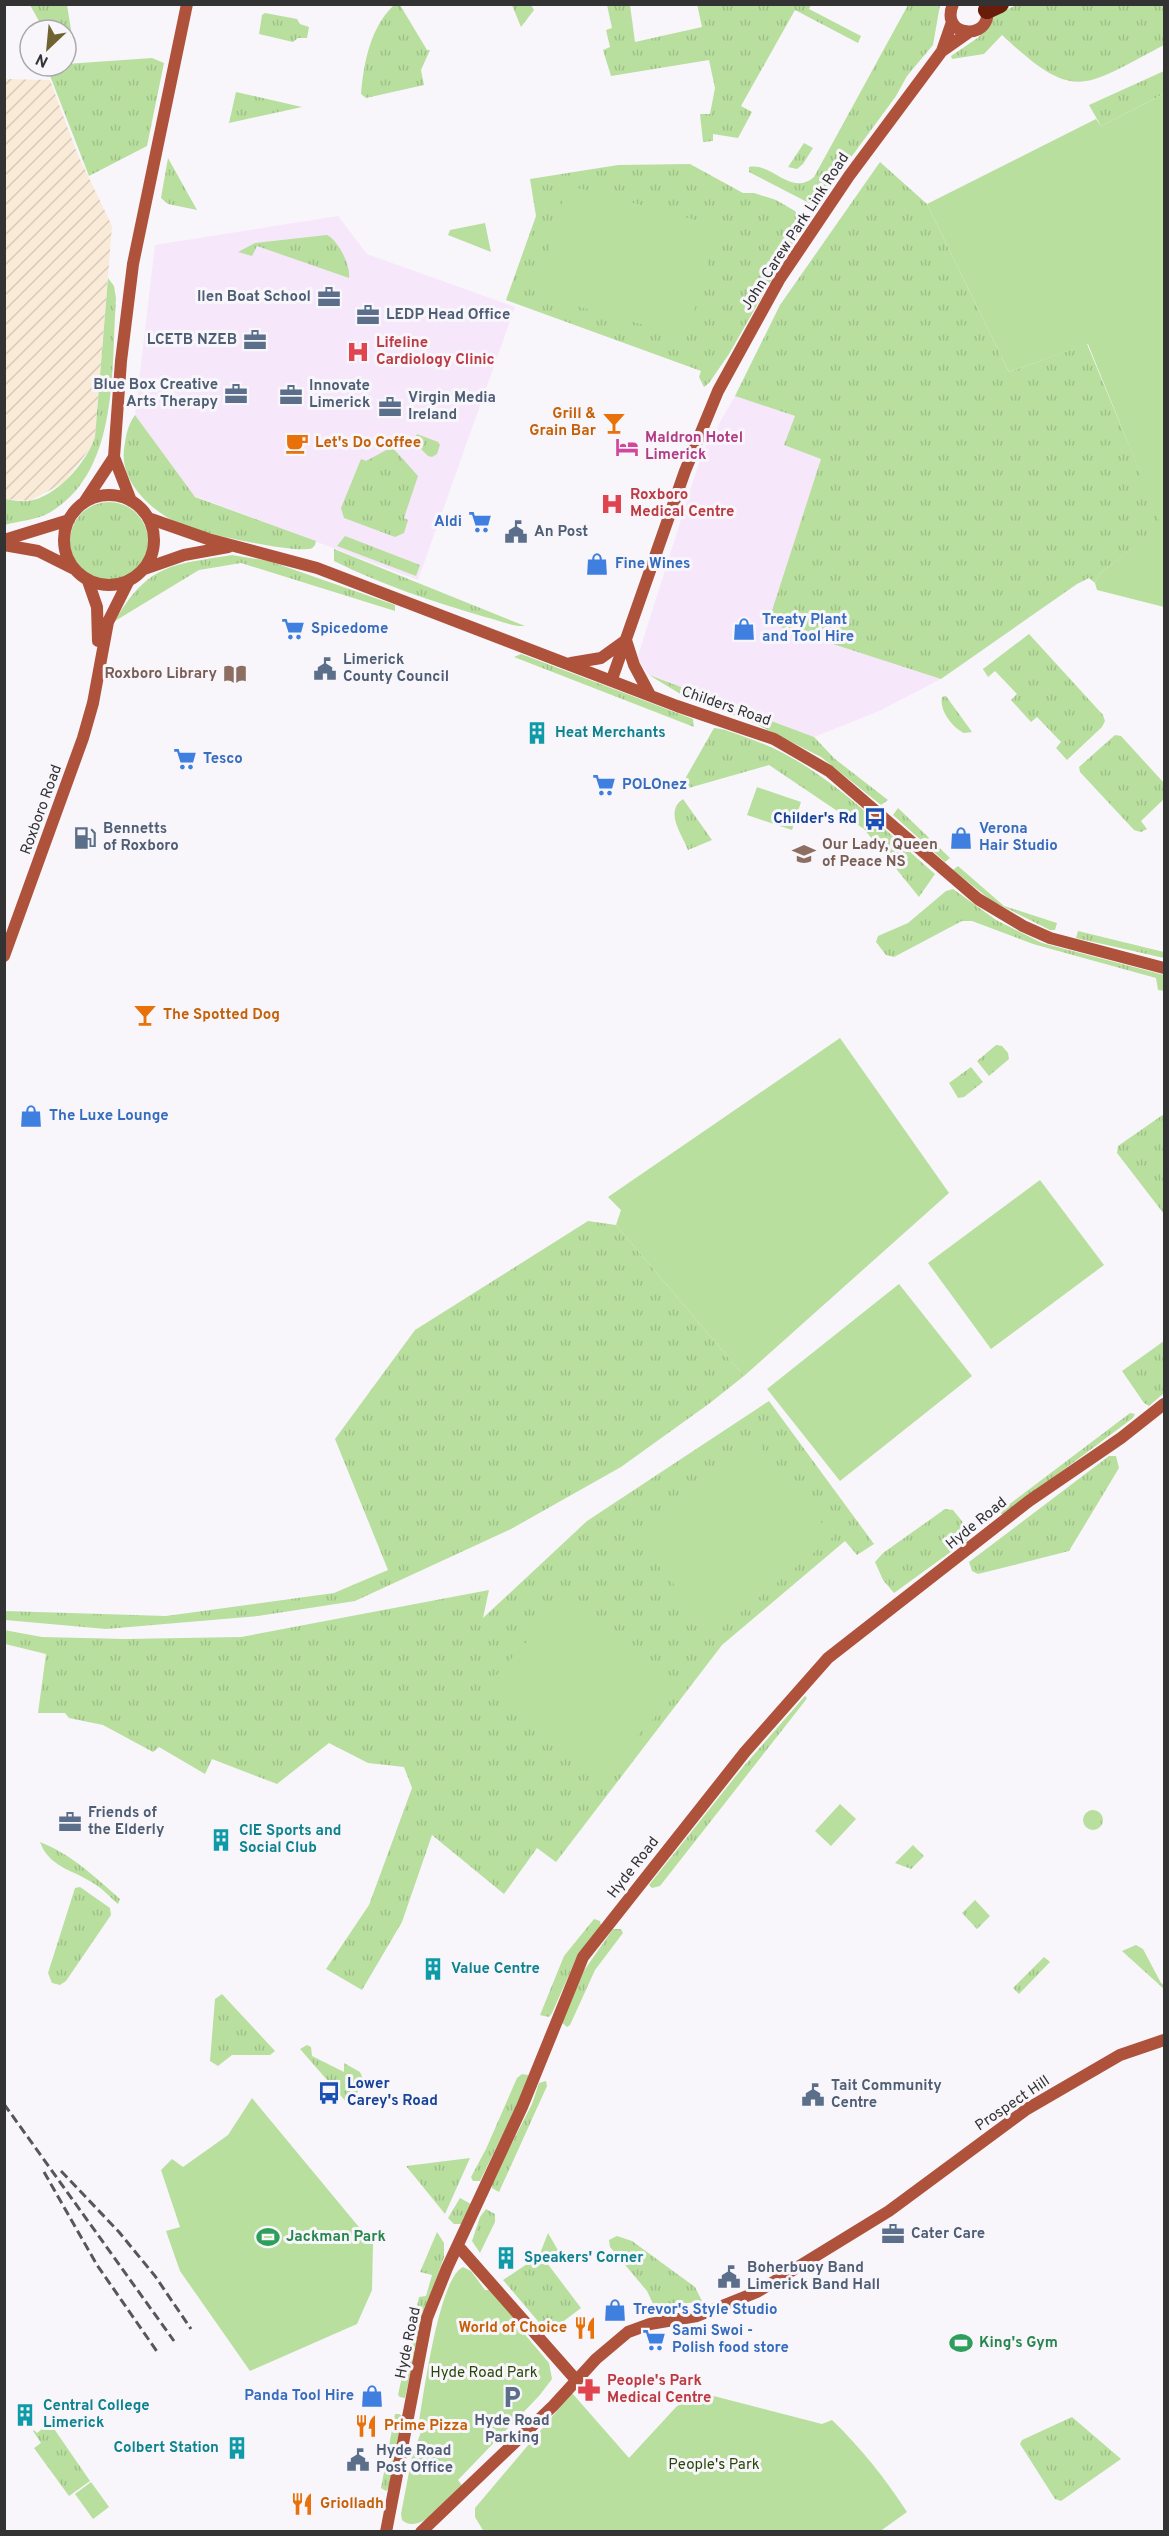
<svg xmlns="http://www.w3.org/2000/svg" width="1169" height="2536" font-family="Overpass,sans-serif">
<defs>
<pattern id="industrial-furrows" width="10" height="10" patternUnits="userSpaceOnUse" patternTransform="scale(1.5)"><rect width="10" height="10" fill="#faebd8"/><path d="M-1 1l2-2M0 10L10 0M9 11l2-2" fill="none" stroke="#d7caba"/></pattern>
<pattern id="grass-tufts" width="24" height="20" patternUnits="userSpaceOnUse" patternTransform="scale(1.5)"><rect width="24" height="20" fill="#b8df9e"/><path d="M3 7l-1-3M5 7V3M7 7l1-3M15 17l-1-3M17 17v-4M19 17l1-3" fill="none" stroke="#9fc089"/></pattern>
</defs>
<rect width="100%" height="100%" fill="#f8f6fb"/>
<path fill="#f7e7fa" d="M338,216L367,254L515,307L418,580L192,495L135,415L155,245Z
M735,396L795,416L821,459L769,623L941,679L879,711L814,737L649,675L637,659L702,453Z"/>
<path fill="url(#industrial-furrows)" d="M5,79L50,80L77,153L112,226L95,437L91,447L64,483L29,501L5,499Z"/>
<path fill="url(#grass-tufts)" d="M697,4L811,5L809,9L861,36L858,43L795,10L741,106L752,112L738,138L713,134V141L703,142L700,114H710L715,88L709,60L611,76L603,50L610,47L606,30L612,28L607,5H630L635,42L702,27Z
M30,5H67L73,42H66V30H44Z
M394,5H400L427,50H430L421,70L424,85L366,98L361,94C364,62 370,28 394,5Z
M512,5H531L534,10L521,27Z
M908,5H940L933,45L907,76L896,96L819,201L814,204L809,203L749,172V167C772,162 791,197 814,177Z
M1017,5H1164V45C1082,88 1075,103 1002,35L984,54L952,59L951,56L979,37L994,15Z
M265,13L297,19L300,24L309,27L307,38H298L293,42L259,34L262,15Z
M152,58L164,63L147,146L89,176L47,68L66,64Z
M1164,71V94L1101,126L1089,105Z
M236,92L302,107L229,123Z
M804,143L813,148L803,164L797,169L788,167Z
M168,158L197,210L168,204L161,198Z
M880,162L927,204L1009,372L1087,344L1163,527L1100,573L1095,583L1089,578L1077,584L941,679L768,623L821,459L784,445L795,416L735,396L780,305Z
M690,164L743,193H754L776,200L795,211L801,220L799,232L729,354L709,383L704,387L699,377L701,371L506,300L536,216L530,179L618,165Z
M327,235C338,240 351,266 349,278L257,246L252,256L238,252L255,243Z
M108,278L114,286L116,298C111,368 120,472 49,513C37,520 18,521 5,525V499C12,500 21,502 28,501C56,498 87,462 95,437Z
M135,415L195,497L316,541L315,545C312,548 313,549 307,549C289,552 194,532 177,523C150,509 120,482 124,449C126,436 127,426 135,415Z
M417,434L438,442L440,445L437,454L432,457L428,456L413,441Z
M392,447L418,476L404,518L408,520L404,533L395,537L344,518L341,508L361,459L366,461Z
M70 541a39 39 0 1 1 78 0a39 39 0 1 1-78 0Z
M345,536L420,565L416,576L337,546Z
M334,549L525,626C513,627 498,620 485,617C434,602 382,585 334,561Z
M232,555L269,561L395,605V611L241,563L199,570L115,621C148,564 171,565 232,555Z
M1029,634L1103,715L1105,721L1102,727L1067,760L1056,748L1061,742L1037,717L1031,722L1011,700L1017,694L995,671L988,677L983,669Z
M521,654L693,719L694,727L514,657Z
M649,675L814,737L835,759L888,800L881,805L821,757L754,723L682,695Z
M946,696L972,732L964,733C952,727 939,710 942,697Z
M714,728C725,729 734,733 745,737C821,762 876,823 935,874L919,897L864,829L769,765L685,789L681,786Z
M1115,735L1121,736L1164,783V799L1141,821L1147,829L1141,832L1134,830L1080,772L1079,767Z
M683,799L712,840L688,850C682,834 664,812 683,799Z
M898,808L950,858L945,862L893,815Z
M958,866L1004,906L1057,923L1055,930H1050L992,901L953,870Z
M953,889L996,920L1042,943L1164,975V991L1158,990L1156,978L1033,944L972,921H962L894,957L886,955L876,942L878,936L908,923L946,891Z
M1078,931L1164,952V958L1076,938Z
M996,1045L1002,1046L1008,1053L1009,1059L989,1076L977,1061Z
M971,1067L983,1082L964,1097L958,1098L949,1083Z
M1164,1114V1214L1117,1153L1118,1146Z
M588,1221L616,1225L744,1376L710,1403L621,1467L511,1529L355,1601L258,1616L106,1629L5,1620V1611L166,1616L334,1593L388,1570L335,1439L415,1330Z
M1164,1341V1393L1149,1406L1144,1403L1122,1371Z
M769,1401L874,1544L857,1555L845,1541L722,1645L556,1862L537,1848L504,1894L432,1835L402,1922L362,1990L326,1969L369,1905L412,1788L404,1767L368,1763L329,1743L277,1784L212,1759L205,1774L159,1747L153,1752L103,1725L69,1718L65,1713H38L46,1654L5,1644L4,1630L42,1637L125,1639L241,1637L489,1590L483,1618L587,1521Z
M1130,1413L1135,1414L1133,1418L1003,1515L999,1512Z
M1109,1456H1116L1119,1468L1069,1551L978,1574L972,1571L969,1562Z
M945,1509L953,1510L970,1531V1538L894,1593L883,1580L875,1562L883,1553Z
M805,1696L807,1698L805,1701L660,1886L652,1888L649,1885L743,1767Z
M1083 1820a10 10 0 1 1 20 0a10 10 0 1 1-20 0Z
M40,1842C71,1854 95,1877 120,1899L118,1904C111,1898 104,1890 96,1885C75,1870 49,1868 40,1842Z
M913,1845L924,1856L911,1869L895,1863Z
M80,1887L110,1908L111,1915L66,1981L60,1985L52,1983L48,1973L75,1888Z
M975,1900L990,1916L977,1929L962,1913Z
M594,1919L600,1921L601,1925L576,1959L552,2013L549,2017L540,2015L564,1956Z
M613,1929H621L623,1933L595,1970L570,2025L567,2027L561,2022L583,1972Z
M1136,1945L1143,1949L1161,1983L1164,1985V1989L1122,1951Z
M1044,1957L1050,1962L1019,1994L1013,1988Z
M222,1994L275,2051L270,2055H232L218,2066L210,2061L215,1999Z
M307,2045L311,2047L312,2056L344,2072V2063L360,2072L363,2079L354,2101L348,2104L300,2049Z
M522,2074L528,2075V2082L480,2181H473L471,2177L486,2149L517,2078Z
M546,2081L547,2086L499,2192L492,2188V2182L532,2104L539,2083Z
M470,2158L445,2214L406,2166Z
M460,2198L471,2204L461,2224H454L448,2218Z
M486,2209L495,2214V2222L480,2253L472,2241L480,2217Z
M437,2232L444,2243V2257L423,2317L405,2398L400,2397L398,2395L419,2297L426,2296L432,2275L420,2272Z
M548,2233L559,2252L547,2263L581,2308L548,2333L503,2280L539,2256Z
M617,2236L632,2241L695,2287L702,2301L655,2308L647,2291L610,2247L609,2240Z
M395,2414H399L402,2416L389,2488L386,2491L381,2488Z
M1072,2417L1121,2459L1061,2501L1055,2499L1020,2444L1022,2440Z
M50,2423L90,2481L69,2496L34,2448L41,2443L33,2431L34,2430L37,2433Z"/>
<path fill="#b8df9e" d="M1164,94V607L1097,590L1095,583L1100,573L1162,527L1088,344L1009,372L927,204L1096,119L1101,126Z
M567,185L718,226L687,337L537,295Z
M485,223L491,252L448,235L450,230Z
M757,787L801,802L792,830L747,815Z
M840,1038L949,1193L744,1376L616,1225L621,1210L608,1197Z
M1040,1180L1104,1265L991,1349L928,1263Z
M899,1284L972,1376L840,1481L767,1389Z
M758,1444L833,1537L714,1634L639,1541Z
M571,1593L679,1691L601,1775L494,1678Z
M840,1804L856,1819L831,1846L815,1831Z
M252,2098L373,2244L372,2290L357,2324L250,2371L180,2271L166,2231L180,2227L161,2170L172,2159L183,2167L228,2135Z
M463,2267L471,2271L485,2290H489L514,2317L516,2324L549,2363L552,2379L539,2396L458,2480L464,2488C450,2500 418,2536 402,2520L401,2514L412,2456L421,2432L419,2421C424,2393 439,2278 463,2267Z
M572,2393L629,2458L677,2406L706,2394L822,2424L832,2420C861,2448 885,2478 907,2512L879,2532H484L475,2517V2508Z
M91,2482L109,2507L93,2519L75,2494Z"/>
<g fill="none" stroke-linecap="round" stroke-linejoin="round">
<path stroke="#af523c" stroke-width="12" d="M953,4C938,41 999,40 985,5
M942,51L969,32
M64 540a45 45 0 1 1 90 0a45 45 0 1 1-90 0Z
M85,501L114,457
M131,501L114,457L121,361L133,264L187,4
M148,518L208,539L317,568L677,706L774,739L829,771L978,899L1023,926L1050,938L1164,968
M4,540L69,520
M4,545L38,551L74,569
M144,569L184,555L228,547
M88,581L97,607L98,641
M571,663L601,658L626,640L634,665L650,695
M612,679L685,471L718,391L779,280L849,176L942,51L952,22
M4,956L83,738L93,703L108,622L128,582
M458,2246L577,2381
M386,2532L427,2318L447,2268L522,2107L583,1957L745,1752L828,1658L1029,1501L1121,1438L1164,1404
M421,2532L553,2406L596,2359L628,2332L650,2324L697,2316L757,2292L889,2211L1027,2109L1120,2055L1164,2040"/>
<path stroke="#691c09" stroke-width="18" d="M987,10L1000,4"/>
<path stroke="#575658" stroke-width="3" stroke-dasharray="9 4.5" stroke-linecap="butt" d="M4,2104L174,2341
M61,2171L119,2232L155,2276L191,2329
M44,2172L97,2265L158,2353"/>
</g>
<defs>
<g id="office-bare" transform="scale(1.8)"><path d="M-6-3h4V-5.5h4V-3h4V5H-6ZM-1-4.5V-3h2v-1.5ZM-6 0V1H6V0Z" fill="#5c6f8a" stroke="#f8f6fb" stroke-width="2.5" paint-order="stroke"/></g>
<g id="hospital-bare" transform="scale(1.8)"><path d="M-5-5h3v3.5h4V-5h3V5h-3V1.5h-4V5h-3Z" fill="#e0444e" stroke="#f8f6fb" stroke-width="2.5" paint-order="stroke"/></g>
<g id="bar-bare" transform="scale(1.8)"><path d="M-6-5H6L.8 .8V4.5H3.5V6h-7V4.5H-.8V.8Z" fill="#e8710a" stroke="#f8f6fb" stroke-width="2.5" paint-order="stroke"/></g>
<g id="cafe-bare" transform="scale(1.8)"><path d="M-5.5-4.5H6V0H3Q3 3.5 0 3.5H-2.5Q-5.5 3.5-5.5 0ZM3-3.2v2h1.7v-2ZM-6 4.5H4V6H-6Z" fill="#e8710a" stroke="#f8f6fb" stroke-width="2.5" paint-order="stroke"/></g>
<g id="hotel-bare" transform="scale(1.8)"><path d="M-6-4.5h1.5V1H6V5H4.5V3h-9V5H-6ZM-4 0a1.8 1.8 0 1 1 3.6 0ZM.5 0V-2.5h3Q6-2.5 6 0Z" fill="#d1479c" stroke="#f8f6fb" stroke-width="2.5" paint-order="stroke"/></g>
<g id="supermarket-bare" transform="scale(1.8)"><path d="M-6-5.5h2.5l.6 2H6L4.5 2H-2.5L-4.4-4H-6ZM-1.5 3.2a1.3 1.3 0 1 0 .1 0ZM3 3.2a1.3 1.3 0 1 0 .1 0Z" fill="#3f7fe0" stroke="#f8f6fb" stroke-width="2.5" paint-order="stroke"/></g>
<g id="civic-bare" transform="scale(1.8)"><path d="M-.6-6.5H3V-4.5H.6V-3L4-1V1h2V6H-6V1h2V-1L-.6-3ZM-1.2 2.5V6h2.4V2.5Z" fill="#5c6f8a" stroke="#f8f6fb" stroke-width="2.5" paint-order="stroke"/></g>
<g id="shop-bare" transform="scale(1.8)"><path d="M-5-2.5h2.3a2.7 3.5 0 0 1 5.4 0H5L5.5 6h-11ZM-1.5-2.5h3a1.5 2.3 0 0 0-3 0Z" fill="#3f7fe0" stroke="#f8f6fb" stroke-width="2.5" paint-order="stroke"/></g>
<g id="library-bare" transform="scale(1.8)"><path d="M-6-4Q-3-5.5-.7-3.5V5Q-3 3-6 4ZM6-4Q3-5.5 .7-3.5V5Q3 3 6 4Z" fill="#8d6e63" stroke="#f8f6fb" stroke-width="2.5" paint-order="stroke"/></g>
<g id="building-bare" transform="scale(1.8)"><path d="M-4-6H4V6H1V3H-1V6H-4ZM-2.5-4.3h1.7v1.8h-1.7ZM.8-4.3h1.7v1.8H.8ZM-2.5-1h1.7V.8h-1.7ZM.8-1h1.7V.8H.8Z" fill="#0f9aa8" stroke="#f8f6fb" stroke-width="2.5" paint-order="stroke"/></g>
<g id="bus-bare" transform="scale(1.8)"><path d="M-5-6H5V4H4V6H2V4H-2V6H-4V4H-5ZM-3.5-4V0h7V-4ZM-3.5 1.2v1.5H-2V1.2ZM2 1.2v1.5H3.5V1.2Z" fill="#1a4fb4" stroke="#f8f6fb" stroke-width="2.5" paint-order="stroke"/></g>
<g id="fuel-bare" transform="scale(1.8)"><path d="M-5.5-6h7V0h2V4h1.3V-2.5L3-4.5l.8-.8L6-3V5H2.5V1h-1V6h-7ZM-4.2-4.7v3.2H.2V-4.7Z" fill="#5c6f8a" stroke="#f8f6fb" stroke-width="2.5" paint-order="stroke"/></g>
<g id="school-bare" transform="scale(1.8)"><path d="M0-5L7-2L0 1L-7-2ZM-4 1L0 2.5L4 1V4Q0 6-4 4Z" fill="#8d6e63" stroke="#f8f6fb" stroke-width="2.5" paint-order="stroke"/></g>
<g id="stadium-bare" transform="scale(1.8)"><path d="M0-5a6.5 5 0 1 0 0 10a6.5 5 0 1 0 0-10ZM-3.5-1.8h7v3.6h-7Z" fill="#2e9e5b" stroke="#f8f6fb" stroke-width="2.5" paint-order="stroke"/></g>
<g id="restaurant-bare" transform="scale(1.8)"><path d="M-5-6h1v4h1v-4h1v4h1v-4h1v5L-1.5 .5V6h-2V.5L-5-1ZM5-6V6H3V1.5H1.5Q1.5-4 5-6Z" fill="#e8710a" stroke="#f8f6fb" stroke-width="2.5" paint-order="stroke"/></g>
<g id="pharmacy-bare" transform="scale(1.8)"><path d="M-2-6h4v4h4v4h-4v4h-4v-4h-4v-4h4Z" fill="#e0444e" stroke="#f8f6fb" stroke-width="2.5" paint-order="stroke"/></g>
<g id="parking-bare" transform="scale(1.8)"><path d="M-3.5-5.5H1a3.5 3.5 0 0 1 0 7H-1V5.5H-3.5ZM-1-3.4V-.6H.8a1.4 1.4 0 0 0 0-2.8Z" fill="#5c6f8a" stroke="#f8f6fb" stroke-width="2.5" paint-order="stroke"/></g>
</defs>
<g fill-rule="evenodd">
<use href="#office-bare" x="329" y="297"/>
<use href="#office-bare" x="368" y="315"/>
<use href="#office-bare" x="255" y="340"/>
<use href="#hospital-bare" x="358" y="352"/>
<use href="#office-bare" x="236" y="394"/>
<use href="#office-bare" x="291" y="395"/>
<use href="#office-bare" x="390" y="407"/>
<use href="#bar-bare" x="614" y="423"/>
<use href="#cafe-bare" x="297" y="443"/>
<use href="#hotel-bare" x="627" y="447"/>
<use href="#hospital-bare" x="612" y="504"/>
<use href="#supermarket-bare" x="480" y="522"/>
<use href="#civic-bare" x="516" y="532"/>
<use href="#shop-bare" x="597" y="564"/>
<use href="#supermarket-bare" x="293" y="629"/>
<use href="#shop-bare" x="744" y="629"/>
<use href="#civic-bare" x="325" y="669"/>
<use href="#library-bare" x="235" y="674"/>
<use href="#building-bare" x="537" y="733"/>
<use href="#supermarket-bare" x="185" y="759"/>
<use href="#supermarket-bare" x="604" y="785"/>
<use href="#bus-bare" x="875" y="819"/>
<use href="#fuel-bare" x="85" y="838"/>
<use href="#shop-bare" x="961" y="838"/>
<use href="#school-bare" x="804" y="854"/>
<use href="#bar-bare" x="145" y="1015"/>
<use href="#shop-bare" x="31" y="1116"/>
<use href="#office-bare" x="70" y="1822"/>
<use href="#building-bare" x="221" y="1840"/>
<use href="#building-bare" x="433" y="1969"/>
<use href="#bus-bare" x="329" y="2093"/>
<use href="#civic-bare" x="813" y="2095"/>
<use href="#office-bare" x="893" y="2234"/>
<use href="#stadium-bare" x="268" y="2237"/>
<use href="#building-bare" x="506" y="2258"/>
<use href="#civic-bare" x="729" y="2277"/>
<use href="#shop-bare" x="615" y="2310"/>
<use href="#restaurant-bare" x="585" y="2328"/>
<use href="#supermarket-bare" x="654" y="2340"/>
<use href="#stadium-bare" x="961" y="2343"/>
<use href="#pharmacy-bare" x="589" y="2390"/>
<use href="#shop-bare" x="372" y="2396"/>
<use href="#parking-bare" x="512" y="2397"/>
<use href="#building-bare" x="25" y="2415"/>
<use href="#restaurant-bare" x="366" y="2426"/>
<use href="#building-bare" x="237" y="2448"/>
<use href="#civic-bare" x="358" y="2460"/>
<use href="#restaurant-bare" x="302" y="2504"/>
</g>
<g text-anchor="middle" dominant-baseline="central" stroke-width="6" stroke-linejoin="round" paint-order="stroke">
<g font-size="15" fill="#333334" stroke="#f8f6fb">
<text transform="translate(796 232) rotate(-57)">John Carew Park Link Road</text>
<text transform="translate(726 707) rotate(19)">Childers Road</text>
<text transform="translate(42 810) rotate(-70)">Roxboro Road</text>
<text transform="translate(977 1524) rotate(-39)">Hyde Road</text>
<text transform="translate(634 1868) rotate(-52)">Hyde Road</text>
<text transform="translate(1013 2104) rotate(-34)">Prospect Hill</text>
<text transform="translate(409 2343) rotate(-78)">Hyde Road</text>
</g>
<g font-size="15" font-weight="bold" fill="#4e5e75" stroke="#f8f6fb" text-anchor="start">
<text x="311" y="297" text-anchor="end">Ilen Boat School</text>
<text x="386" y="315">LEDP Head Office</text>
<text x="237" y="340" text-anchor="end">LCETB NZEB</text>
<text x="218" y="385" text-anchor="end">Blue Box Creative<tspan x="218" dy="17">Arts Therapy</tspan></text>
<text x="309" y="386">Innovate<tspan x="309" dy="17">Limerick</tspan></text>
<text x="408" y="398">Virgin Media<tspan x="408" dy="17">Ireland</tspan></text>
<text x="534" y="532">An Post</text>
<text x="343" y="660">Limerick<tspan x="343" dy="17">County Council</tspan></text>
<text x="103" y="829">Bennetts<tspan x="103" dy="17">of Roxboro</tspan></text>
<text x="88" y="1813">Friends of<tspan x="88" dy="17">the Elderly</tspan></text>
<text x="831" y="2086">Tait Community<tspan x="831" dy="17">Centre</tspan></text>
<text x="911" y="2234">Cater Care</text>
<text x="747" y="2268">Boherbuoy Band<tspan x="747" dy="17">Limerick Band Hall</tspan></text>
<text x="512" y="2421" text-anchor="middle">Hyde Road<tspan x="512" dy="17">Parking</tspan></text>
<text x="376" y="2451">Hyde Road<tspan x="376" dy="17">Post Office</tspan></text>
</g>
<g font-size="15" font-weight="bold" fill="#be3a42" stroke="#f8f6fb" text-anchor="start">
<text x="376" y="343">Lifeline<tspan x="376" dy="17">Cardiology Clinic</tspan></text>
<text x="630" y="495">Roxboro<tspan x="630" dy="17">Medical Centre</tspan></text>
<text x="607" y="2381">People's Park<tspan x="607" dy="17">Medical Centre</tspan></text>
</g>
<g font-size="15" font-weight="bold" fill="#c56008" stroke="#f8f6fb" text-anchor="start">
<text x="596" y="414" text-anchor="end">Grill &amp;<tspan x="596" dy="17">Grain Bar</tspan></text>
<text x="315" y="443">Let's Do Coffee</text>
<text x="163" y="1015">The Spotted Dog</text>
<text x="567" y="2328" text-anchor="end">World of Choice</text>
<text x="384" y="2426">Prime Pizza</text>
<text x="320" y="2504">Griolladh</text>
</g>
<g font-size="15" font-weight="bold" fill="#b23c85" stroke="#f8f6fb" text-anchor="start">
<text x="645" y="438">Maldron Hotel<tspan x="645" dy="17">Limerick</tspan></text>
</g>
<g font-size="15" font-weight="bold" fill="#366cbe" stroke="#f8f6fb" text-anchor="start">
<text x="462" y="522" text-anchor="end">Aldi</text>
<text x="615" y="564">Fine Wines</text>
<text x="762" y="620">Treaty Plant<tspan x="762" dy="17">and Tool Hire</tspan></text>
<text x="311" y="629">Spicedome</text>
<text x="203" y="759">Tesco</text>
<text x="622" y="785">POLOnez</text>
<text x="979" y="829">Verona<tspan x="979" dy="17">Hair Studio</tspan></text>
<text x="49" y="1116">The Luxe Lounge</text>
<text x="633" y="2310">Trevor's Style Studio</text>
<text x="672" y="2331">Sami Swoi -<tspan x="672" dy="17">Polish food store</tspan></text>
<text x="354" y="2396" text-anchor="end">Panda Tool Hire</text>
</g>
<g font-size="15" font-weight="bold" fill="#785e54" stroke="#f8f6fb" text-anchor="end">
<text x="217" y="674">Roxboro Library</text>
<text x="822" y="845" text-anchor="start">Our Lady, Queen<tspan x="822" dy="17">of Peace NS</tspan></text>
</g>
<g font-size="15" font-weight="bold" fill="#0d838f" stroke="#f8f6fb" text-anchor="start">
<text x="555" y="733">Heat Merchants</text>
<text x="239" y="1831">CIE Sports and<tspan x="239" dy="17">Social Club</tspan></text>
<text x="451" y="1969">Value Centre</text>
<text x="524" y="2258">Speakers' Corner</text>
<text x="43" y="2406">Central College<tspan x="43" dy="17">Limerick</tspan></text>
<text x="219" y="2448" text-anchor="end">Colbert Station</text>
</g>
<g font-size="15" font-weight="bold" fill="#164399" stroke="#f8f6fb" text-anchor="end">
<text x="857" y="819">Childer's Rd</text>
<text x="347" y="2084" text-anchor="start">Lower<tspan x="347" dy="17">Carey's Road</tspan></text>
</g>
<g font-size="15" font-weight="bold" fill="#27864d" stroke="#f8f6fb" text-anchor="start">
<text x="286" y="2237">Jackman Park</text>
<text x="979" y="2343">King's Gym</text>
</g>
<g font-size="15" fill="#284709" stroke="#f8f6fb">
<text x="484" y="2373">Hyde Road Park</text>
<text x="714" y="2465">People's Park</text>
</g>
</g>
<rect width="1169" height="2536" fill="none" stroke="#333334" stroke-width="12"/>
<g transform="translate(48 48) rotate(206)"><circle r="28" fill="#f8f6fb" stroke="#a9a8ab" stroke-width="1.5"/>
<path d="M0-4.5L10 22L0 15L-10 22Z" fill="#6f6431"/>
<text y="-9" font-size="16" font-weight="bold" text-anchor="middle" fill="#333334">N</text>
</g>
</svg>
